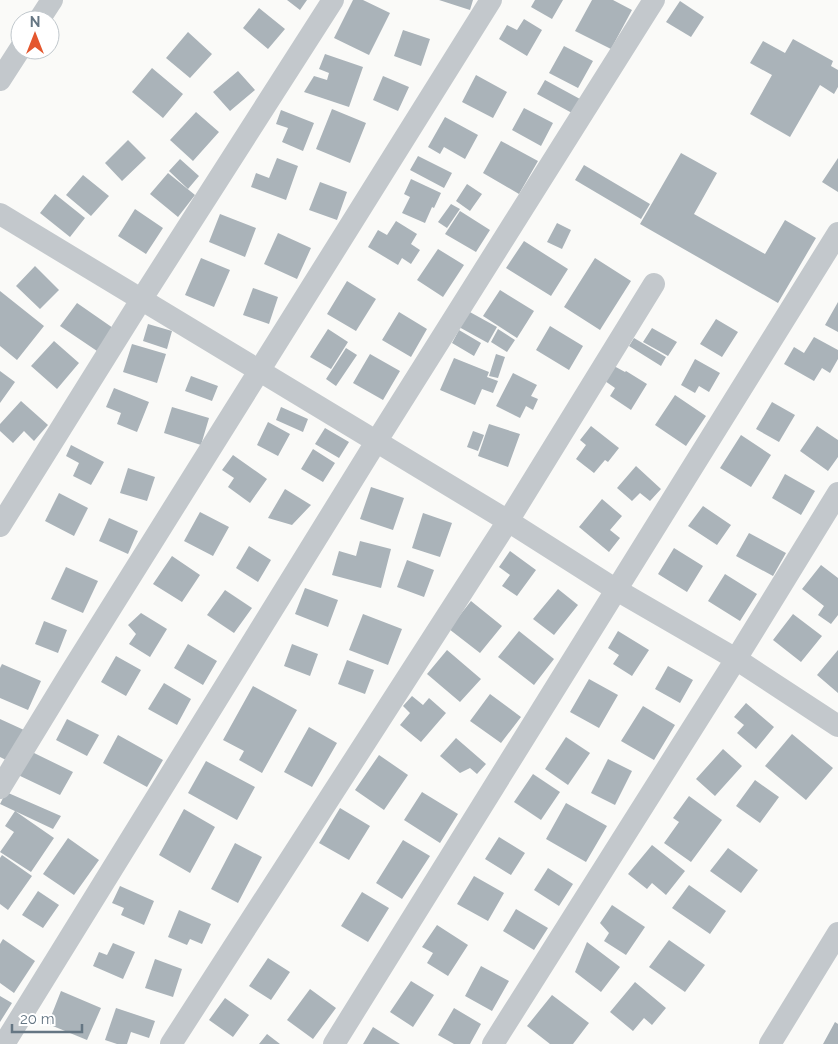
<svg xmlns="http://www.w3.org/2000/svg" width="838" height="1044" font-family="Raleway,sans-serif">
<rect width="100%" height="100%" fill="#fafaf8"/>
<path fill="#aab3b9" d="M287,0H307L300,10Z
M353,0H363L390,13L369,55L334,38Z
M439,0H473L470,10Z
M535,0H563L552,19L531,7Z
M592,0H613L632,10L611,49L575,31Z
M680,1L704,17L691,37L666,22Z
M259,8L285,29L268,49L243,28Z
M524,19L542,30L527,56L499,39L507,25L517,30Z
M403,30L430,39L421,66L394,56Z
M188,32L212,54L190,78L166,58Z
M793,39L833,61L831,66L838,70V87L834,94L820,85L790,137L750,114L772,75L750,63L763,41L785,53Z
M564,46L593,61L578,88L549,73Z
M325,54L363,67L349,107L304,92L314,76L327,80L329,73L319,69Z
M152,68L183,94L163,118L132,92Z
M238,71L255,90L230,111L213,92Z
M476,75L507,92L493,118L462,102Z
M383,76L409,87L398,111L373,100Z
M545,80L580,99L572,113L537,94Z
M524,108L553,123L541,146L512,130Z
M332,109L366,123L350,163L316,149Z
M281,110L314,123L303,151L282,142L288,128L276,124Z
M196,112L219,132L193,161L170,140Z
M445,117L478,135L465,159L444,147L440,154L428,147Z
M128,140L146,158L122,181L105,163Z
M501,141L538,161L519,194L483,173Z
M681,153L717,173L694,214L765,254L785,220L816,238L778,303L640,224Z
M418,156L452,173L444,188L410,170Z
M277,158L298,166L286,200L251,187L256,173L269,178Z
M838,158V192L822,182Z
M180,159L199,176L188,189L169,171Z
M584,165L650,204L641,219L575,180Z
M168,173L195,195L178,217L150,194Z
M83,175L109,196L91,216L66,195Z
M411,179L441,193L434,208L432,207L425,223L402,213L410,197L404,194Z
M320,182L347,192L337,220L309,210Z
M467,184L482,194L470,211L456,201Z
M55,194L85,218L70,237L40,213Z
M451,204L460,209L447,228L438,222Z
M135,209L163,228L146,254L118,236Z
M460,211L490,230L476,252L445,234Z
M220,214L256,228L245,257L209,242Z
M396,221L417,234L411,244L420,250L411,264L402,258L398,265L368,247L378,230L387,235Z
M557,223L571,230L562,249L547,242Z
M278,233L311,248L297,279L264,264Z
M524,241L568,269L551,296L506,268Z
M438,249L464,265L443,297L417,280Z
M201,258L230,270L214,307L185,295Z
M595,258L631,281L600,330L564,307Z
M35,266L59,290L40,309L16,286Z
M347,281L376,299L356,331L327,314Z
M253,288L278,297L269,324L243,315Z
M500,290L534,311L517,338L483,316Z
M0,291L44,326L17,360L0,346Z
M838,302V332L825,325Z
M77,303L113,328L97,351L60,326Z
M468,311L497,327L488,343L459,327Z
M399,312L427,329L411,357L382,340Z
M716,319L738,332L722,357L700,344Z
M148,324L172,331L167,349L143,341Z
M550,326L583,346L569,370L536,350Z
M652,328L677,342L668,356L643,342Z
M328,329L348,342L331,369L310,357Z
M498,329L515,340L507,352L491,342Z
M459,330L481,343L474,356L452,343Z
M814,337L838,350V359L830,373L822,368L814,381L784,364L794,347L804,353Z
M634,338L666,357L661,366L629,346Z
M54,341L79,363L57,389L31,366Z
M132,344L166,354L157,383L123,372Z
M346,348L357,355L336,386L326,379Z
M370,354L400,371L383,400L353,383Z
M496,354L505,357L498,378L489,376Z
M454,358L489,372L487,377L498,381L493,393L482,389L475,405L440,390Z
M695,359L720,373L709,392L699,386L695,393L681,385Z
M614,366L625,372L626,371L647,384L631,410L610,396L615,388L605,381Z
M0,371L15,382L0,403Z
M513,373L537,385L531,396L538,399L533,410L526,406L520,418L496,406Z
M191,376L218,386L212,401L185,391Z
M114,388L149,402L137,432L117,424L121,413L106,407Z
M675,395L706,416L686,446L655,425Z
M21,401L48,425L34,441L24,431L13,443L0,431V424Z
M772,402L795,415L779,442L756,429Z
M172,407L209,418L201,445L164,433Z
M281,407L308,419L303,432L276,420Z
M268,422L290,434L278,456L257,445Z
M489,424L520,434L508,467L478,456Z
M591,426L619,448L608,462L605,460L594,473L576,459L586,445L580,440Z
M817,426L838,440V457L828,471L800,451Z
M325,428L349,442L339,458L315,444Z
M473,431L484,435L478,451L467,447Z
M741,435L771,455L751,487L720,468Z
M71,445L104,462L91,485L73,476L79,463L66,456Z
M313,449L335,463L323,482L301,469Z
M233,455L267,479L250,503L228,487L234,478L222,470Z
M636,466L661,489L650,501L640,493L632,501L617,488Z
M128,468L155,477L147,501L120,493Z
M785,474L815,491L801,515L772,498Z
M371,487L404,498L393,530L360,519Z
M285,489L311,505L292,525L268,518Z
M59,493L88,508L74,536L45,521Z
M602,499L622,516L610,530L620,538L609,552L579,527Z
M703,506L731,525L717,545L688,526Z
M200,512L229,527L213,556L184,541Z
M423,513L452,523L440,557L412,548Z
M109,518L138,531L128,554L99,541Z
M749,533L786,553L773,576L736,556Z
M360,541L391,549L381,588L332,575L339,551L356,556Z
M249,546L271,560L258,582L236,568Z
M674,548L703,566L687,592L658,574Z
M510,551L536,570L517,596L502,586L510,575L499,567Z
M172,556L200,575L182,602L153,584Z
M407,560L434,570L424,597L397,587Z
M821,565L838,578V615L831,624L818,615L824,606L802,589Z
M66,567L98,581L83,613L51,599Z
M725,574L757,594L740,621L708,601Z
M305,588L338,600L328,627L295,614Z
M558,589L578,605L554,635L533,619Z
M225,590L252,608L234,633L207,615Z
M471,601L502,626L480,653L449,629Z
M141,613L167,629L150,657L129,644L136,634L128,625Z
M363,614L402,629L388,665L349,650Z
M793,614L822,636L801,662L773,640Z
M44,621L67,630L58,653L35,644Z
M519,631L554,659L534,685L498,657Z
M618,631L649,650L632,676L613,664L619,655L608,648Z
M188,644L217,661L203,685L174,668Z
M292,644L318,654L310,676L284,666Z
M447,650L481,679L460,702L427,674Z
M838,650V693L817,675Z
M116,656L141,670L126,696L101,682Z
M347,660L374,670L365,694L338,684Z
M2,664L41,681L28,710L0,698V668Z
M668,666L693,680L680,703L655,689Z
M589,679L618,695L599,728L570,712Z
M164,683L191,699L177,725L148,709Z
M253,686L297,710L262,773L239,760L244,751L223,740Z
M490,694L521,717L501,743L470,721Z
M412,696L423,705L429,698L446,713L421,742L400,725L410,713L403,706Z
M746,703L774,727L756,749L737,733L744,725L734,717Z
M643,706L675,725L654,760L621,741Z
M0,719L24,730L8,761L0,757Z
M67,719L99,735L87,756L56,740Z
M309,727L337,743L312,787L284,772Z
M792,734L833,768L806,800L765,766Z
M118,735L163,760L147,787L103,763Z
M566,737L590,753L568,785L545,769Z
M456,738L486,764L477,774L470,768L460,773L440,756Z
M723,749L742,766L715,796L696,779Z
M32,752L73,772L60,795L16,774Z
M379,755L408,775L384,810L355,790Z
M608,759L632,771L615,805L591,793Z
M206,761L255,787L237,820L188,793Z
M533,774L560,792L541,820L514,802Z
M755,780L779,797L760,823L736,806Z
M6,792L61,816L53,829L0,804Z
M422,792L458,814L440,843L404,820Z
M689,796L722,820L691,862L664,843L679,822L673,818Z
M566,803L607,826L586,862L546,839Z
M340,808L370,826L349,860L319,843Z
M184,809L215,827L190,873L159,855Z
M15,811L54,838L31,872L0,852L14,832L5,826Z
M499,837L525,853L511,875L485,859Z
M68,838L99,860L74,895L43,874Z
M403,840L430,856L402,899L376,883Z
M235,843L262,857L238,903L211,889Z
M652,845L685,871L666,895L652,883L647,889L628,874Z
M728,848L758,870L741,893L710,871Z
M2,855L32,876L8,910L0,904V858Z
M548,868L573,884L559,906L534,890Z
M474,876L504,893L488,921L457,904Z
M689,885L726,911L710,934L672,908Z
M120,886L154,901L144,925L121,915L124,908L112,903Z
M38,891L59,905L43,928L22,915Z
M362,892L389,908L368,942L341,926Z
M612,905L645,927L626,955L604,941L609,933L600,923Z
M516,909L548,928L534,950L503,931Z
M179,910L211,924L202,944L190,939L187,945L168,937Z
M437,925L468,945L448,976L427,963L433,953L422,947Z
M3,939L35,961L14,993L0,983V944Z
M669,940L705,965L685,992L649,967Z
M587,942L620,967L601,992L575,972Z
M113,943L135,952L123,979L93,966L99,952L107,955Z
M268,958L290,972L271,1000L249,986Z
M155,959L182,969L173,997L145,988Z
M481,966L509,981L492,1011L465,996Z
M411,981L434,995L413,1027L390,1012Z
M635,982L666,1008L652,1025L644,1018L633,1031L610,1012Z
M310,989L336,1008L313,1039L287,1020Z
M61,991L101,1008L87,1040L48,1024Z
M552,995L589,1023L573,1044H550L527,1026Z
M0,996L12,1003L0,1022Z
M225,998L249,1015L233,1037L209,1020Z
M116,1008L155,1021L149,1038L131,1032L127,1044H117L105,1040Z
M454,1008L481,1024L470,1044H454L438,1035Z
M835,1022L838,1024V1044H823Z
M373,1027L400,1044H363Z
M267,1034L280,1044H259Z"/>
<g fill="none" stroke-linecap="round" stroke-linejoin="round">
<path stroke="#c3c8cc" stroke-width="22" d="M39,20L52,0
M0,80L20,49
M0,214L508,521L615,589L736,659L838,726
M0,526L141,300L333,0
M0,788L69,675L491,0
M4,1044L376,442L654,0
M171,1044L508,521L654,284
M334,1044L838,233
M493,1044L736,659L838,493
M770,1044L838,933"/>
</g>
<g transform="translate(35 35)"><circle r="24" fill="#ffffff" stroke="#c1c8cd"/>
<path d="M0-4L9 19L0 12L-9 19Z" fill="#e4572e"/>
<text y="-8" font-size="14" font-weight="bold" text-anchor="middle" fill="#657683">N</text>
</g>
<path d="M12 1024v8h70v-8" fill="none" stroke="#657683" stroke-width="2.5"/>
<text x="20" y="1024" font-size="15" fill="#657683" stroke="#ffffff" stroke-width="4" paint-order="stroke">20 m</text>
</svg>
